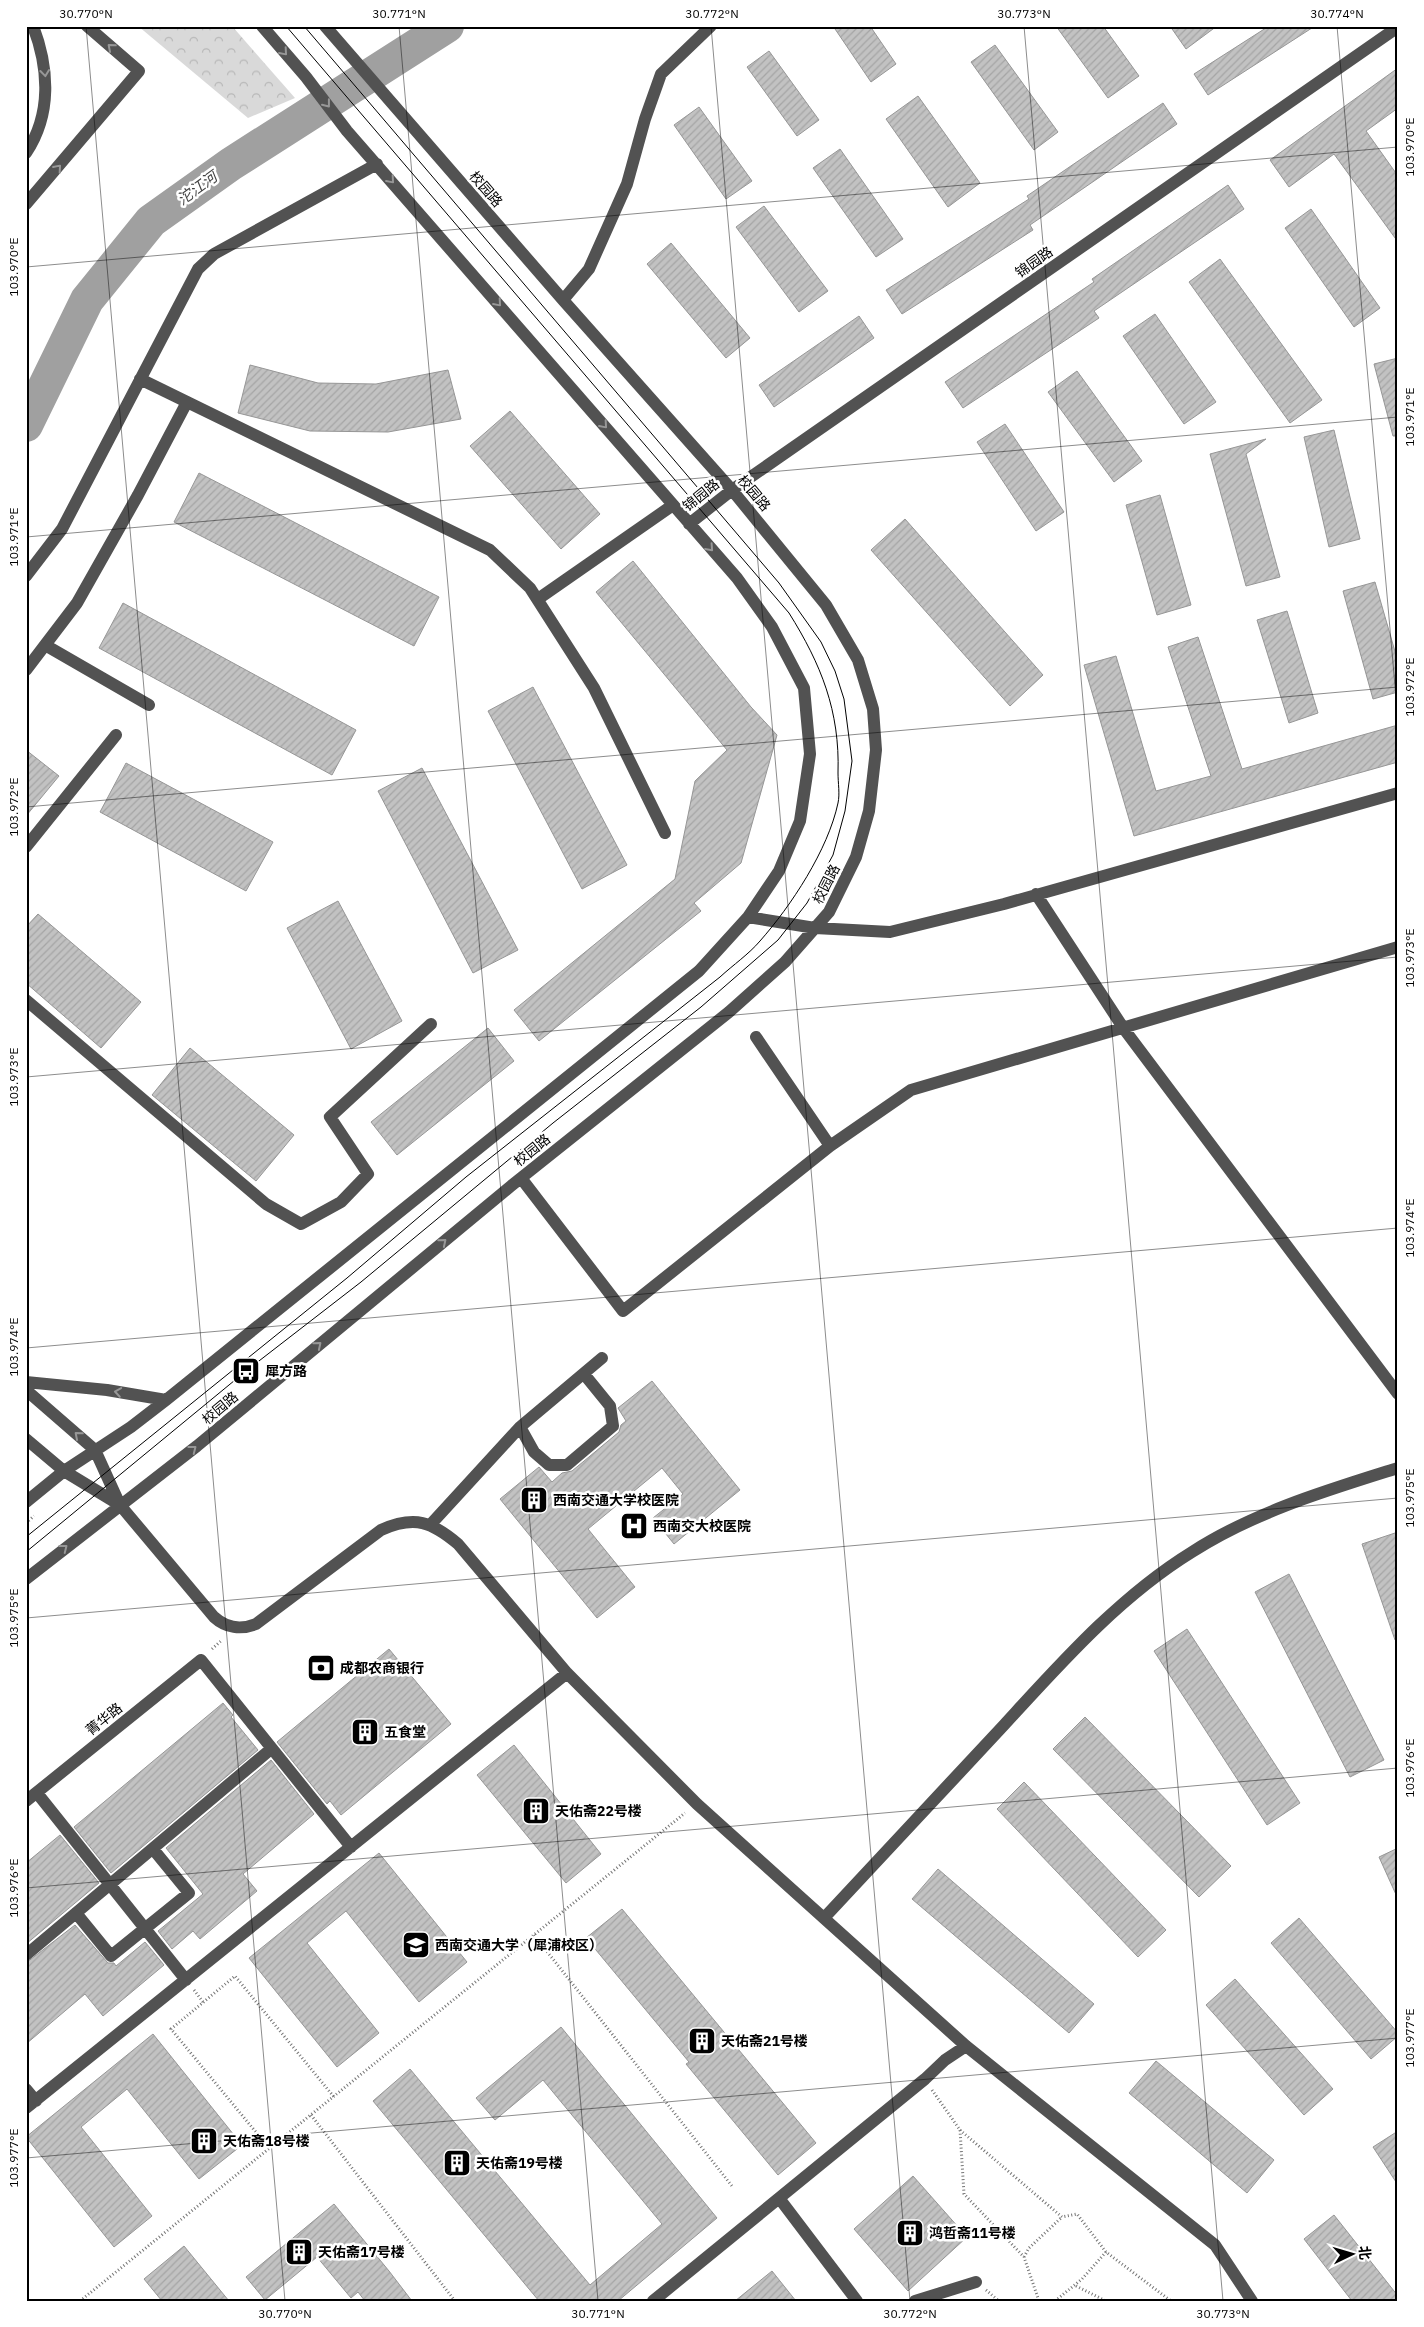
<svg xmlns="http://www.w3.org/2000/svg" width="1424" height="2327" font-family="'IBM Plex Sans','Noto Sans SC',sans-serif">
<defs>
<pattern id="park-crowns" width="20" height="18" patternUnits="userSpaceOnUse" patternTransform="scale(1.25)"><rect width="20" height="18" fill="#d9d9d9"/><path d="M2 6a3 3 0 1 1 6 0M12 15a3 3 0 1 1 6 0" fill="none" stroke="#b8b8b8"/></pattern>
<pattern id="building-hatch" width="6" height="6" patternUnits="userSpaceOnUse" patternTransform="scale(1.25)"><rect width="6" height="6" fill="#c2c2c2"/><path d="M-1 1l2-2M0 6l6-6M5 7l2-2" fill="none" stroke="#a5a5a5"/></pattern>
</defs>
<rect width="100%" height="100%" fill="#fff"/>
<path fill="url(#park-crowns)" d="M138,26H232L295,98L248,118Z"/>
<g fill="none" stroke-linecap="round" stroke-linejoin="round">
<path stroke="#a0a0a0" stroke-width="34" d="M26,425L87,300L151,221L231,164L447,26"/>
</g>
<path fill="url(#building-hatch)" stroke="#969696" d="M833,26H870L896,64L871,82Z
M1056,26H1103L1139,76L1108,98Z
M1170,26H1217L1186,49Z
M1269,26H1315L1208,95L1194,74Z
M995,45L1058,132L1034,150L971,62Z
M769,51L819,120L797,136L747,67Z
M1398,68V108L1366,131L1398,176V242L1334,154L1289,187L1270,160Z
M918,96L980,183L948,207L886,119Z
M1163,103L1177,124L1030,225L1033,230L902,314L886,290L1029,199L1027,196Z
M699,107L752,181L726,199L674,125Z
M840,149L903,239L876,257L813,168Z
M1228,185L1244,209L1094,311L1099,318L963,408L945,382L1094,282L1092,279Z
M764,206L828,291L799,312L736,227Z
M1311,209L1380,308L1354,327L1285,228Z
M671,243L750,338L726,358L647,264Z
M1220,259L1322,400L1290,423L1189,282Z
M1155,314L1216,402L1184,424L1123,336Z
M859,316L874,338L774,407L759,385Z
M1398,358V436H1393L1374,364Z
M250,365L318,383L376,384L448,370L461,419L388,432L310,431L238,413Z
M1077,371L1142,461L1114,482L1048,392Z
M510,411L600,514L561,549L470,446Z
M1005,424L1064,512L1036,531L977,442Z
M1334,430L1360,539L1329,547L1304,437Z
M1266,439L1246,454L1280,577L1246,586L1210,454Z
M199,473L439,597L414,646L174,522Z
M1160,495L1191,605L1157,615L1126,505Z
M905,519L1043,675L1010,706L871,550Z
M633,561L751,707L777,735L741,863L694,903L701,911L539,1041L514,1010L675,879L695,781L727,750L596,592Z
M1375,582L1398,662V692L1373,699L1343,591Z
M123,603L356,730L332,775L99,648Z
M1287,611L1318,713L1289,723L1257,620Z
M1198,637L1242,769L1398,725V762L1134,836L1084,665L1116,656L1156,791L1211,776L1168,647Z
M533,687L627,865L582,889L488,711Z
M26,750L59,776L26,816Z
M126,763L273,842L246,891L100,812Z
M422,768L518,950L473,973L378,791Z
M338,901L402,1021L351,1049L287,928Z
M38,914L141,1002L101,1048L26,983V927Z
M488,1028L514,1061L397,1155L371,1122Z
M190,1048L294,1135L256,1181L152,1095Z
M652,1381L740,1490L674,1544L653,1518L683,1494L662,1468L588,1529L635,1587L597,1618L500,1499L539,1467L552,1482L562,1473L572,1471L619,1432L621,1425L626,1421L618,1408Z
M1398,1532V1640H1395L1362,1544Z
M1289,1574L1384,1760L1350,1777L1255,1592Z
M1187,1629L1300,1803L1267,1825L1154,1651Z
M389,1649L451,1724L341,1815L330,1801L327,1804L277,1742Z
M223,1703L233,1715L231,1717L258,1750L111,1873L74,1827Z
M1085,1717L1231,1866L1199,1897L1053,1749Z
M514,1745L601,1854L566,1883L477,1775Z
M271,1760L314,1814L243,1874L257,1891L200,1939L193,1931L172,1949L158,1931L203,1894L166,1848Z
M1024,1782L1166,1930L1138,1957L997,1809Z
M60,1835L99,1883L26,1944V1863Z
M1398,1848V1899L1379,1857Z
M379,1853L467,1962L419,2002L346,1911L307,1943L379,2033L337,2067L249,1958Z
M938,1869L1094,2004L1069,2033L912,1899Z
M622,1909L816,2143L778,2175L686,2064L689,2062L586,1938Z
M1299,1918L1398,2033V2036L1371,2059L1271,1943Z
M75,1925L108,1963H114L116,1966L145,1942L164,1965L103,2016L85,1994L26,2044V1963Z
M1235,1979L1333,2089L1304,2115L1206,2005Z
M561,2027L717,2218L618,2301H539L373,2101L410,2069L590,2285L662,2224L543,2080L495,2120L476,2098Z
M153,2034L242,2145L199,2179L127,2089L81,2127L152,2216L114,2247L26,2137Z
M1156,2061L1274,2160L1247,2193L1129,2093Z
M1398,2131V2185L1373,2147Z
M913,2176L967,2237L908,2291L854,2229Z
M334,2204L389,2271L412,2301H365L358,2292L351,2298L317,2257L265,2300L246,2277Z
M1334,2215L1398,2296V2301H1352L1304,2239Z
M184,2246L229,2301H162L144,2279Z
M772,2271L796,2301H735Z"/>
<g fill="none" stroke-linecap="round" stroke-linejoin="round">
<path stroke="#747474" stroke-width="3" stroke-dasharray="1 2.5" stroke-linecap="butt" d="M26,1523L34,1516
M212,1649L222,1640
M534,1935L732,2186
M194,1990L203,2002
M932,2090L960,2130L964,2194L1024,2257L1039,2301
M311,2115L455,2301
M960,2130L1062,2217L1077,2214L1106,2252L1171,2301
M269,2148L171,2029L235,1976L334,2097
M1024,2257L1029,2248L1062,2217
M1076,2286L1106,2301
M986,2290L999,2301
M80,2301L685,1813
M1055,2301L1082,2279L1106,2252"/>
<path stroke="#525252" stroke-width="12" d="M26,153C52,114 49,68 33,26
M26,204L139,71L87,26
M563,300L589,269L627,184L645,119L661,74L711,26
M140,379L490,550L530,588L594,688L665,833
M689,524L732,490L1398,27
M26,576L62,529L198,269L214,254L377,164
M538,599L673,505
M45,645L149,705
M26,670L77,603L138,495L187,402
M26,847L116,735
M1036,894L1124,1029L1398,1394
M748,917L815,928L890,932L1004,904L1398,793
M26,1000L266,1204L301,1224L341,1202L368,1174L330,1117L431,1024
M756,1037L830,1146
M521,1178L623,1311L830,1146L911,1090L1398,947
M26,1382L107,1390L166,1400
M26,1390L95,1450L120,1505L214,1617C226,1628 241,1630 256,1624L381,1530C415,1515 432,1522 458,1544L567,1673L697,1804L966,2046L1215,2245L1252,2301
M520,1427L534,1452L549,1465H567L613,1426L610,1406L584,1374
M26,1439L64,1471L120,1505
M26,1502L64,1471L131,1427L166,1400L699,971L748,917L779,871L800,821L810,754L804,688L772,627L737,578L347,131L306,77L262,26
M431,1524L520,1427L602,1358
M26,1579L197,1446L511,1186L729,1012L785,962L829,912L856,857L869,811L876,750L873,709L858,660L826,605L732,490L563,300L325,26
M37,1793L186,1980
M26,1801L201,1660L351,1847
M76,1913L111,1956L189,1893L153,1849
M824,1918C884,1854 944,1789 1004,1725C1061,1663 1119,1597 1192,1552C1254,1512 1328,1490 1398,1468
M26,1955L271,1749
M26,2089L36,2101
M26,2108L567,1673
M779,2198L857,2301
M653,2301L925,2079L945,2060L966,2046
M915,2301L976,2282"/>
<path stroke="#000" stroke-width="1" d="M26,1537L347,1278L466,1177L720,977C733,965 749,954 760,941C791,906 828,850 838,803C840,794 838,783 838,773C840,711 821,664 789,613L286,26
M26,1552L246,1371L361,1282L553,1123L701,1007L778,940L807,903L833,855L845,811L852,761L844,699L835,671L821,642L779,583L304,26"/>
</g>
<defs><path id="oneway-chevron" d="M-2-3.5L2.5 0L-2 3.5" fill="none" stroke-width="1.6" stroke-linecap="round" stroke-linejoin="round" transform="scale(1.25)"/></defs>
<g stroke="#979797">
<use href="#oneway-chevron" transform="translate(111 47) rotate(-139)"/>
<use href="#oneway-chevron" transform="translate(284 52) rotate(49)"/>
<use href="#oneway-chevron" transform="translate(45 73) rotate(83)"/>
<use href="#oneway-chevron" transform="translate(327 104) rotate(52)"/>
<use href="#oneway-chevron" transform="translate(58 168) rotate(-49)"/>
<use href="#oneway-chevron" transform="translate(391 180) rotate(49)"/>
<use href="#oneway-chevron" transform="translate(498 303) rotate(49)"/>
<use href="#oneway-chevron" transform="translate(604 425) rotate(49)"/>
<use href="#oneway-chevron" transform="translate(710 548) rotate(48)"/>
<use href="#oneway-chevron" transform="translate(443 1242) rotate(-40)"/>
<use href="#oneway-chevron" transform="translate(318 1345) rotate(-40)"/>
<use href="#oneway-chevron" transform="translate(118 1392) rotate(-171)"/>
<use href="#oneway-chevron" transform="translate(78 1435) rotate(-139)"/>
<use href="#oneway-chevron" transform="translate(193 1449) rotate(-38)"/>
<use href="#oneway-chevron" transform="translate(64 1548) rotate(-38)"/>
</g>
<path fill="none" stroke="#000" stroke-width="1" stroke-opacity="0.45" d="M86,26L285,2301M399,26L598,2301M711,26L910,2301M1024,26L1223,2301M1337,26L1398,720M26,267L1398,147M26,537L1398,417M26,807L1398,687M26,1077L1398,957M26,1348L1398,1228M26,1618L1398,1498M26,1888L1398,1768M26,2158L1398,2038"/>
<defs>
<g id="bus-square" transform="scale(1.4375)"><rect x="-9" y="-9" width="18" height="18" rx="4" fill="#000" stroke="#fff"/><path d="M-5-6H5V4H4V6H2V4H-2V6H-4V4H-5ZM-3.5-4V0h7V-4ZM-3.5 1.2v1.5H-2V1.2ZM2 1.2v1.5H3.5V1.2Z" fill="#fff"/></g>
<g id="building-square" transform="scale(1.4375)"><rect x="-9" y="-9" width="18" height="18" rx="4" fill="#000" stroke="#fff"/><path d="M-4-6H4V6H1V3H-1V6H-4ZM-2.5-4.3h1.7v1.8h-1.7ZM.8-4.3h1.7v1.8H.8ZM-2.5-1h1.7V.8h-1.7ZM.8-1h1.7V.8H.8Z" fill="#fff"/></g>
<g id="hospital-square" transform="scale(1.4375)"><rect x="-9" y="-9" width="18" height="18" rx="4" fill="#000" stroke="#fff"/><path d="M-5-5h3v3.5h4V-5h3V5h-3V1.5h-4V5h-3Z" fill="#fff"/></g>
<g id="bank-square" transform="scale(1.4375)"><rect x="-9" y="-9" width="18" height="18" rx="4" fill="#000" stroke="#fff"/><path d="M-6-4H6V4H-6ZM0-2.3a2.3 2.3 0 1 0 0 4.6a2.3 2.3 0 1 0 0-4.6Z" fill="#fff"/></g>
<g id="university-square" transform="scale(1.4375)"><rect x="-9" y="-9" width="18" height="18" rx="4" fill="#000" stroke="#fff"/><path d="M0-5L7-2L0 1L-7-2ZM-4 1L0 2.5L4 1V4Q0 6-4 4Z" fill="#fff"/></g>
</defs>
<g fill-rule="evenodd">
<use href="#bus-square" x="246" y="1371"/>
<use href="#building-square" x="534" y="1500"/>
<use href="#hospital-square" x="634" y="1526"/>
<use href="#bank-square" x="321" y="1668"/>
<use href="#building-square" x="365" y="1732"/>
<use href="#building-square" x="536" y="1811"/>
<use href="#university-square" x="416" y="1945"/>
<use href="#building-square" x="702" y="2041"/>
<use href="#building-square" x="204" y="2141"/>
<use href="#building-square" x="457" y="2163"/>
<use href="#building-square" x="910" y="2233"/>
<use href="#building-square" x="299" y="2252"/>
</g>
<g text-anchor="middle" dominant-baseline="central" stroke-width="5" stroke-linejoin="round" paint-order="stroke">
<g font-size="14" fill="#000" stroke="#fff">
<text transform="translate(486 189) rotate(49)">校园路</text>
<text transform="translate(1034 262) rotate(-35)">锦园路</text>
<text transform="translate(754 493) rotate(50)">校园路</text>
<text transform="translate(701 495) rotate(-39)">锦园路</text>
<text transform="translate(826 884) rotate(-63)">校园路</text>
<text transform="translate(532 1150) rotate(-39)">校园路</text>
<text transform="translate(220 1408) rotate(-40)">校园路</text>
<text transform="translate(104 1719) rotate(-39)">菁华路</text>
</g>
<g font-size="14" font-weight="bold" fill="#000" stroke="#fff" text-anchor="start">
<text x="265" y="1371">犀方路</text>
<text x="553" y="1500">西南交通大学校医院</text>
<text x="653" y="1526">西南交大校医院</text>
<text x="340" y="1668">成都农商银行</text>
<text x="384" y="1732">五食堂</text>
<text x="555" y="1811">天佑斋22号楼</text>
<text x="435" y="1945">西南交通大学（犀浦校区）</text>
<text x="721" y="2041">天佑斋21号楼</text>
<text x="223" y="2141">天佑斋18号楼</text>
<text x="476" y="2163">天佑斋19号楼</text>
<text x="929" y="2233">鸿哲斋11号楼</text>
<text x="318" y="2252">天佑斋17号楼</text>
</g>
<g font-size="15" font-style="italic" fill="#414141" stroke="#fff">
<text transform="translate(197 188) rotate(-36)">沱江河</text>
</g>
</g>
<rect width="1424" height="2327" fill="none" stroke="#ffffff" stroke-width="55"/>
<g transform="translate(1352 2254) rotate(85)" stroke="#ffffff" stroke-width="4" paint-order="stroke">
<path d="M0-4L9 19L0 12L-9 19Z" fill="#000000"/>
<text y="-8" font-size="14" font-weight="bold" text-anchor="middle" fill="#000000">北</text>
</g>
<rect x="28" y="28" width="1368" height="2272" fill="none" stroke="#000" stroke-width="2"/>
<g font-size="12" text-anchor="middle" fill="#000">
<text x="86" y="18">30.770°N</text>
<text x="399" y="18">30.771°N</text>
<text x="712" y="18">30.772°N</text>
<text x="1024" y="18">30.773°N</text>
<text x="1337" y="18">30.774°N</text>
<text transform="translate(1410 147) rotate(-90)" y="4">103.970°E</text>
<text transform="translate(14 267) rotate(-90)" y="4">103.970°E</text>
<text transform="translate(1410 417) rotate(-90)" y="4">103.971°E</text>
<text transform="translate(14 537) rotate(-90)" y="4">103.971°E</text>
<text transform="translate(1410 687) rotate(-90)" y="4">103.972°E</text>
<text transform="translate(14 807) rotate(-90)" y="4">103.972°E</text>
<text transform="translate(1410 958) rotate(-90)" y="4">103.973°E</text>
<text transform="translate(14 1077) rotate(-90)" y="4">103.973°E</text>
<text transform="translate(1410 1228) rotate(-90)" y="4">103.974°E</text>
<text transform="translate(14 1347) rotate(-90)" y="4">103.974°E</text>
<text transform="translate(1410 1498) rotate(-90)" y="4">103.975°E</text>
<text transform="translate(14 1618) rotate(-90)" y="4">103.975°E</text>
<text transform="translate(1410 1768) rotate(-90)" y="4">103.976°E</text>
<text transform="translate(14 1888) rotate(-90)" y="4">103.976°E</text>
<text transform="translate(1410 2038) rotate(-90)" y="4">103.977°E</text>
<text transform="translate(14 2158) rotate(-90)" y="4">103.977°E</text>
<text x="285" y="2318">30.770°N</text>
<text x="598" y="2318">30.771°N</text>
<text x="910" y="2318">30.772°N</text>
<text x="1223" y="2318">30.773°N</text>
</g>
</svg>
